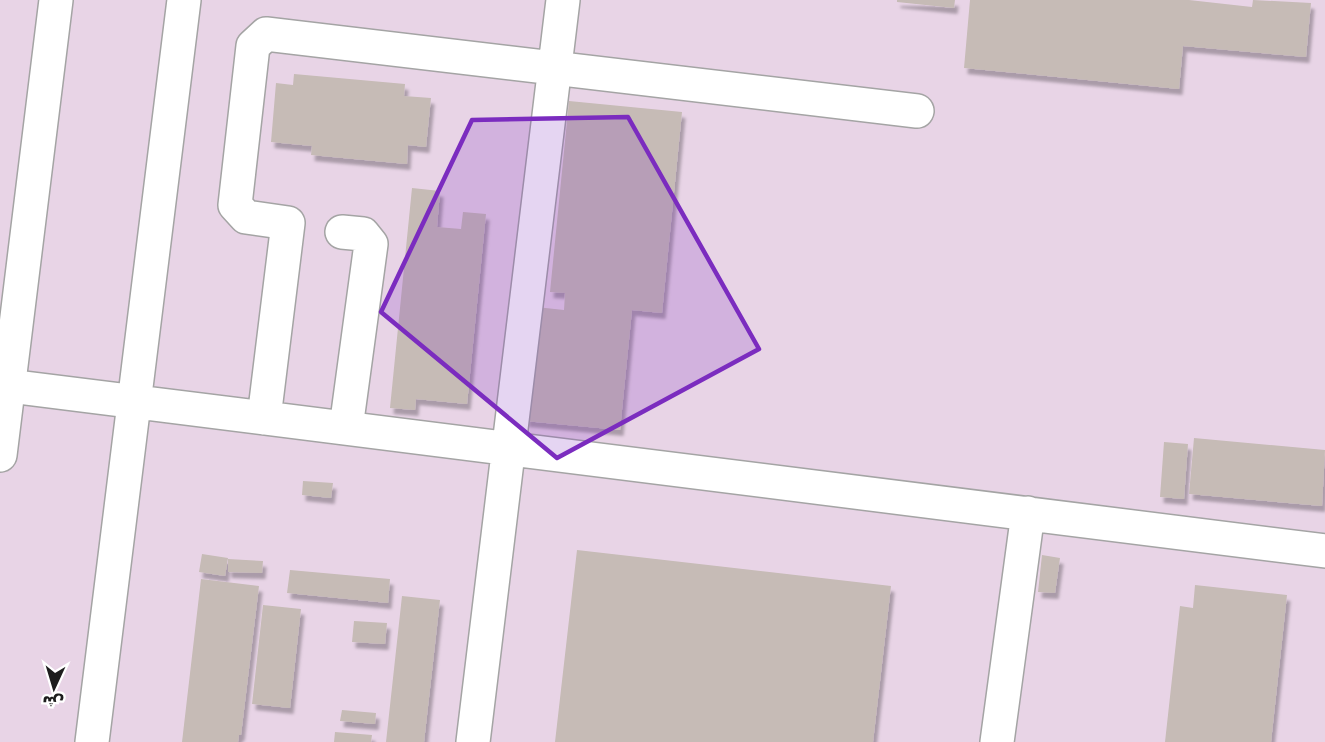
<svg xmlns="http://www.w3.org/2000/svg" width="1325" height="742" font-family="'DejaVu Sans',Cairo,sans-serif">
<defs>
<filter id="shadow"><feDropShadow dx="3.5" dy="6" stdDeviation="1.5" flood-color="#0004"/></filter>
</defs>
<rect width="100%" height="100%" fill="#eee9e2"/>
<path fill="#e8d4e6" d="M0,0H1325V742H0Z"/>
<path fill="#c6bbb6" filter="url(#shadow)" d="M897,0H955L954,8L897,2Z
M970,0H1189L1252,7L1253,0L1311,3L1306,57L1183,46L1179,89L964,68Z
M294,74L405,84L404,96L431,98L426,147L408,145L407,164L311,155L312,146L271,142L276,83L293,85Z
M569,101L682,112L662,313L632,310L620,430L525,421L536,307L564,310L565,293L550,292Z
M412,188L440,191L437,227L461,229L463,212L486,214L467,404L416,399L415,410L390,408Z
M1194,438L1325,450L1322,506L1189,494Z
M1164,442L1188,444L1184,499L1160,497Z
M303,481L333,483L331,498L302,495Z
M577,550L891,586L873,742H555Z
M202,554L228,558L225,576L199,572Z
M1042,555L1060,558L1055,593L1038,592Z
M228,559L263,561L262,573L228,572Z
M290,570L390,579L388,603L287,593Z
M201,579L259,586L241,735H239L238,742H182Z
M1195,585L1287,595L1271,742H1165L1180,606L1193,608Z
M402,596L440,600L424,742H386Z
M263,605L301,609L290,708L252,704Z
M354,621L387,623L385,644L352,642Z
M342,710L376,713L375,724L340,721Z
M335,732L372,735L371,742H334Z"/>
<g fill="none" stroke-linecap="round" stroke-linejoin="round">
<g stroke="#a4a4a4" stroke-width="36">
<path id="minor" d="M342,232L363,234L371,244L346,428
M9,386L1325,551
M264,418L288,223L246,217L235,205L253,46L266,34L917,111
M0,455L56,0
M92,742L184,0
M473,742L563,0
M997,742L1028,513"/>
</g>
<use href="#minor" stroke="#fff" stroke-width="33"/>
</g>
<path fill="#7b2cbf" fill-opacity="0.2" stroke="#7b2cbf" stroke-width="4.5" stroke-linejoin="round" d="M628,117L759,349L557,458L381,312L472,120Z"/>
<g transform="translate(54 688) rotate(184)" stroke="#ffffff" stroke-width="4.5" paint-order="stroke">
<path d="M0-4.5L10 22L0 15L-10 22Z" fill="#1d1d1d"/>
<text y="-9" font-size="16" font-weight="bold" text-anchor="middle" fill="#1d1d1d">ش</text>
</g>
</svg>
